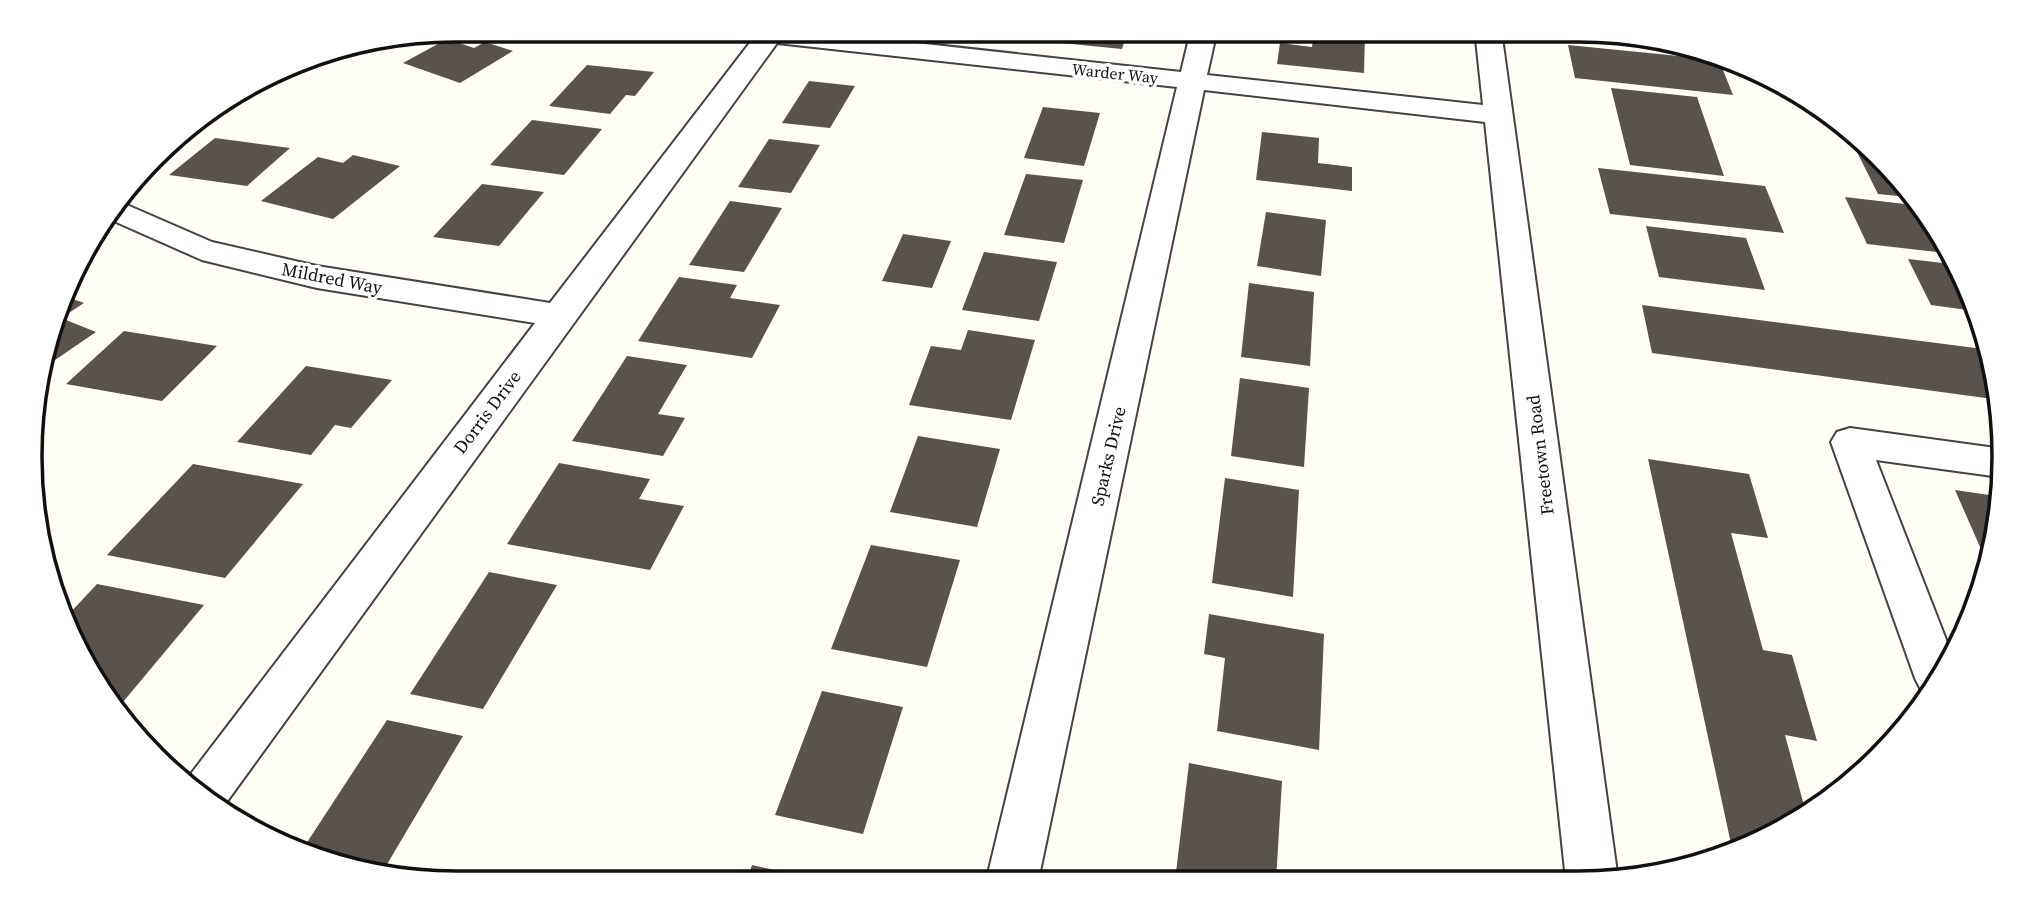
<svg xmlns="http://www.w3.org/2000/svg" width="2034" height="913" font-family="'Source Serif 4',serif">
<rect width="100%" height="100%" fill="#fffdf5"/>
<path fill="#5a524d" d="M1045,30H1128L1122,49L1041,41Z
M1314,30L1365,35L1364,73L1277,64L1280,43L1312,47Z
M1595,33L1669,48L1668,50L1598,43Z
M447,39L474,48L485,42L513,51L460,83L403,63Z
M1568,45L1719,60L1733,95L1575,78Z
M587,65L654,72L635,96L626,95L610,114L549,106Z
M809,81L855,86L830,128L782,123Z
M1611,88L1697,97L1724,176L1630,165Z
M1043,107L1100,113L1084,166L1024,158Z
M204,119L205,120L160,154L175,135Z
M532,120L602,129L564,175L490,165Z
M1262,132L1319,138L1318,163L1352,167V191L1256,180Z
M1848,134L1879,154L1908,197L1878,194Z
M215,138L290,148L247,186L169,175Z
M769,139L820,145L791,193L738,187Z
M353,155L400,166L333,219L261,201L318,157L343,163Z
M1598,168L1765,186L1784,233L1610,214Z
M1026,174L1083,180L1064,243L1004,235Z
M482,184L544,192L499,246L433,237Z
M1845,197L1913,205L1945,253L1867,244Z
M730,201L782,208L744,272L689,265Z
M1266,212L1326,220L1321,276L1257,266Z
M1646,226L1746,238L1765,290L1659,277Z
M903,234L951,241L932,288L882,281Z
M984,252L1057,262L1039,321L962,310Z
M1908,259L1952,264L1972,293L1975,311L1931,305Z
M679,277L737,285L730,298L780,305L752,358L638,341Z
M1249,283L1314,292L1310,366L1241,357Z
M67,297L84,303L61,318L96,332L39,371Z
M1642,305L1983,349L1993,399L1652,353Z
M968,330L1035,340L1011,420L909,405L931,346L961,350Z
M124,331L217,346L162,401L66,384Z
M627,356L687,365L658,414L685,418L663,456L572,441Z
M306,366L392,380L351,428L335,425L311,455L237,442Z
M1240,378L1309,388L1304,467L1231,456Z
M918,436L1000,449L977,527L890,512Z
M1648,459L1749,474L1768,538L1731,533L1763,650L1792,655L1817,741L1785,735L1806,813L1733,853Z
M559,463L650,479L639,499L684,506L650,570L507,544Z
M193,464L303,484L225,578L107,555Z
M1225,478L1299,490L1293,597L1212,583Z
M1955,490L1996,496L1984,556Z
M871,545L960,560L927,667L831,649Z
M489,572L557,585L483,709L410,694Z
M97,584L204,605L118,708L87,670L68,615Z
M1209,614L1324,634L1319,750L1217,731L1225,658L1204,654Z
M822,691L903,707L863,834L775,815Z
M387,720L463,736L386,866L304,847Z
M1189,763L1282,781L1276,881H1175Z
M752,865L824,881V882H746Z"/>
<g fill="none" stroke-linecap="round" stroke-linejoin="round">
<g stroke="#444" stroke-width="4">
<path id="minor" d="M718,30H798L1181,72L1191,30H1217L1207,75L1483,105L1475,30H1501L1618,880H1566L1485,122L1204,90L1038,881L986,882L1177,87L777,43L223,807L184,783L535,323L317,288L202,260L107,218L120,202L212,242L317,266L550,303L752,40L722,35Z
M1850,428L2003,449L2000,477L1876,460L1952,655L1929,694L1922,692L1915,678L1831,442L1837,432Z"/>
</g>
<use href="#minor" fill="#fff" fill-rule="evenodd"/>
</g>
<g text-anchor="middle" dominant-baseline="central" stroke-width="7" stroke-linejoin="round" paint-order="stroke">
<g font-size="16" fill="#111" stroke="#fff">
<text transform="translate(1115 73) rotate(6)">Warder Way</text>
</g>
<g font-size="18" fill="#111" stroke="#fff">
<text transform="translate(332 278) rotate(11)">Mildred Way</text>
<text transform="translate(487 412) rotate(-53)">Dorris Drive</text>
<text transform="translate(1540 455) rotate(-97)">Freetown Road</text>
<text transform="translate(1108 456) rotate(-77)">Sparks Drive</text>
</g>
</g>
<path d="M0 0H2034V913H0ZM456 42H1578A414 414 0 0 1 1992 456V457A414 414 0 0 1 1578 871H456A414 414 0 0 1 42 457V456A414 414 0 0 1 456 42Z" fill="#fff" fill-rule="evenodd"/>
<path fill="none" stroke="#111" stroke-width="3.5" d="M456 42H1578A414 414 0 0 1 1992 456V457A414 414 0 0 1 1578 871H456A414 414 0 0 1 42 457V456A414 414 0 0 1 456 42Z"/>
</svg>
